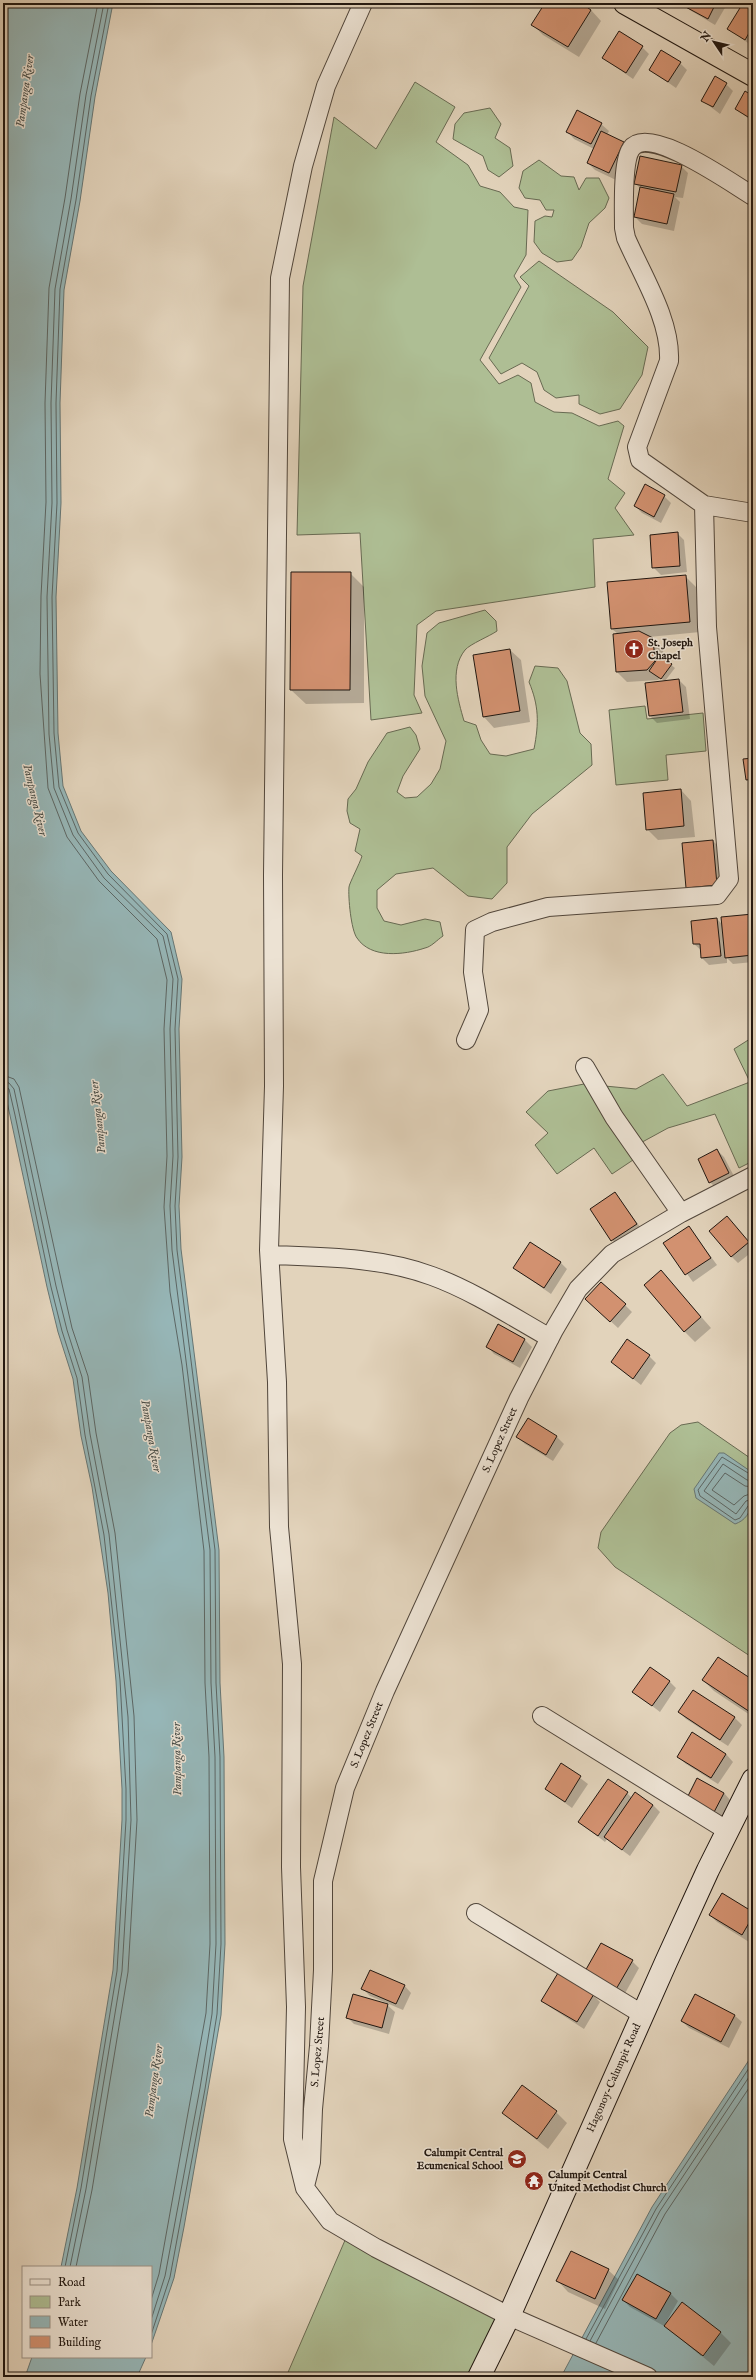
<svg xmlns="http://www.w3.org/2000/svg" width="756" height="2380" font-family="'IM FELL English',serif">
<rect width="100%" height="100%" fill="#e2d3bb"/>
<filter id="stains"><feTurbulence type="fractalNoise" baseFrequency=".005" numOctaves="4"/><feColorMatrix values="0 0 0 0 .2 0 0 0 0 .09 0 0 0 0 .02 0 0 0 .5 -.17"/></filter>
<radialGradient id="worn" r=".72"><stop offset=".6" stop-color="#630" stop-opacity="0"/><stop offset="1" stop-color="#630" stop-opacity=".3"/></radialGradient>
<path fill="#aebe94" stroke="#686a52" d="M415,82L455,107L436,142L468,165L480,186L500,192L514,207L528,210L526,255L514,276L521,287L480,360L499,384L518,375L531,383L535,402L554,412L572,413L599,426L618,421L624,426L608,479L625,493L615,508L634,535L593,539L595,587L436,611L417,625L414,695L422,713L371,720L360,533L297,535L303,286L334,117L376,149Z
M490,108L501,124L495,138L510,148L513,166L499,177L488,170L483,156L453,139L455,124L464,113Z
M539,160L561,176L574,177L579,190L586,178H599L609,198L605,208L589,223L581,247L572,260L557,262L542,253L534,242L535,221L545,216L552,217L554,210H546L540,200L525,198L519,188L523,171Z
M539,261L613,312L648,347L642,375L620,409L600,414L579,404V395L556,398L544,390L537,372L522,363L501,374L489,358L529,286L520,277Z
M485,610L496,621L497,631C490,636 470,644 465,650C449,670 458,700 464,721L476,725L481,740L490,754L506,756L534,749C539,723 539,706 529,682L535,666L558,668L567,681L580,733L591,744L592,765L532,814L507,847V883L492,899L468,896L433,868L396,874L377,890V908L384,921L401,925L425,919L440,922L443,936C437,940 431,947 425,948C404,955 371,959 357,938C351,930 348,897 349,887C349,884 360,863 362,856L355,851L360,829L350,823L347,811L348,799L356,789L368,762L387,733L410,727L416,735L420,749L403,776L397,792L405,798L417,797L431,784L440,769L446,741L425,696L422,666L427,633L439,623Z
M645,706L647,719L703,713L706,751L666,755L668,780L616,785L609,710Z
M753,1037V1161L739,1168L715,1114L668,1128L635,1146L639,1156L612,1174L594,1148L557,1174L535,1145L548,1133L526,1112L548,1091L584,1084L636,1089L663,1074L687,1106L750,1082L734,1049Z
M698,1422L753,1460V1658L615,1567L598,1548L601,1532L670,1433L681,1425Z
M349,2231L505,2312L475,2377H286Z"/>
<path fill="#96b6b7" stroke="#677674" d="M3,3H113L95,97L80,201L64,290L60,403L61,503L56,597L58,733L63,786L81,831L111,871L171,932L182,979L179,1029L182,1157L179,1206L181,1249L219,1550L220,1683L224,1757L225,1944L221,2015L184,2227L174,2278L151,2345V2267H61L77,2188L113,1970L122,1820V1789L116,1681L108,1593L92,1487L81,1436L73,1379L58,1332L47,1287L3,1083Z
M719,1453H724L753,1473C753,1492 756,1517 735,1524L696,1498L694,1489Z
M753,2054V2377H561L652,2207Z
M32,2357H146L137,2377H25Z"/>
<path fill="#0003" d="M546,3H579L591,10L601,21L579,57L543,35L533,25Z
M678,3H723L726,6L715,25Z
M744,3L753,8L752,46L729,29Z
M642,47L649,54L633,79L603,58Z
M753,49V56L750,54Z
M680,63L687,70L676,88L650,70Z
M726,84L733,91L720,114L703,101Z
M753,97V122L736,109Z
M601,124L609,131L607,135L623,142L630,150L616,180L595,170L588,163L594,149L574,139L567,131Z
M681,166L688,173L683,198L675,197L680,202L674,231L642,224L635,217L641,189L635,183Z
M664,496L671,503L661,523L642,513L635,506Z
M677,533L684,540L687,572L661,575L653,567Z
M350,573L364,587V703L306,704L291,690Z
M685,576L696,587L700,632L649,637L663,650L664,659L675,668L665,681L679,680L686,687L690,719L657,723L650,716L646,684L665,681L660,678L658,680L627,682L617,672L618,634L612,629Z
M510,650L521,660L530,722L494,728L484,717Z
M753,759V786L747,780Z
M681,790L691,801L695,837L658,840L647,829Z
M713,841L724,852L727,896L697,898L687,887Z
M753,915V962L733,964L727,958V963L709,965L702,958V951L694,944L717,919L723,925Z
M717,1150L724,1157L736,1180L717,1189L710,1182Z
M615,1193L643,1231L619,1247L612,1240Z
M734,1225L753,1247V1251L738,1263L731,1256Z
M689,1227L717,1265L693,1282L665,1244Z
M560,1262L567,1269L551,1294L514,1268Z
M661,1271L711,1328L695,1342L684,1331Z
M625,1305L632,1312L618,1328L594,1306Z
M499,1326L525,1340L532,1347L520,1368L494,1354L487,1346Z
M649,1356L656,1363L641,1385L612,1362Z
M528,1419L557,1437L564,1444L553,1461L525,1444L517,1437Z
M703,1680L753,1681V1717L714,1691Z
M669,1681L676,1688L660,1712L634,1692Z
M693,1691L735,1718L742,1725L728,1746L686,1719L679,1712Z
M726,1754L733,1762L718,1784L686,1764L678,1757Z
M562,1764L588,1784L572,1808L546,1789Z
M627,1793L632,1798L653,1805L660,1812L630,1856L607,1839L605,1842L579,1822Z
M724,1793L731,1801L719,1822L693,1809Z
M753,1810V1817L750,1815Z
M753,1913V1935L749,1942L717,1922L710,1915Z
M632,1961L639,1968L623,1997L592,1980Z
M404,1985L411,1993L403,2010L370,1996L363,1989Z
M593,1995L600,2002L584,2029L550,2007L543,2000Z
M386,2004L395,2012L389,2034L354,2024L347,2017Z
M734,2015L742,2022L729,2048L689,2028L682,2021Z
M556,2112L567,2123L548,2149L503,2113Z
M608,2270L619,2280L605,2309L568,2292L558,2281Z
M637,2275L671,2294L678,2301L664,2326L630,2307L623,2300Z
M664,2325L665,2326L719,2332L701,2356Z
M721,2333L731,2343L714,2366L703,2357Z"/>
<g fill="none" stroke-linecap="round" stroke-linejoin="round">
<path stroke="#5c6664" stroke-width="1" d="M98,3L80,94L65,198L49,288L45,403L46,502L41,596L40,674L48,788L67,837L99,881L157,939L167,980L164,1029L167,1156L164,1207L170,1292L182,1365L204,1551L205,1683L209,1757L210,1944L206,2013L159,2274L151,2300
M104,3L86,95L71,199L55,289L51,403L52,503L47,597L49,734L54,788L73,835L104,878L163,936L173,979L170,1029L173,1156L170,1206L172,1250L210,1550L211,1683L215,1757L216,1944L212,2014L200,2088L165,2276L151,2320
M109,3L91,96L76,200L60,289L56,403L57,503L52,597L54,733L59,787L78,833L108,874L167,934L178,979L175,1029L178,1157L175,1206L177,1250L215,1550L216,1683L220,1757L221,1944L217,2014L205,2089L170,2277L151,2335
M3,1075L14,1079L19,1087L62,1284L72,1328L88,1376L96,1433L115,1533L134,1716L137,1820L128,1972L92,2190L76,2267
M3,1081L9,1083L14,1089L56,1286L67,1330L82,1377L90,1434L109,1534L128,1717L131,1820L122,1971L86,2189L70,2267
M3,1086L9,1089L15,1115L51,1287L62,1331L77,1378L85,1435L104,1535L120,1680L126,1789V1820L117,1971L81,2188L65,2267
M753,1476L722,1457L698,1490L700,1496L735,1520L740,1518L748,1506L753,1504
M753,1481L747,1480L723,1464L704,1491L736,1514L746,1501L753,1499
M753,1487L745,1486L725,1473L712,1490L734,1505L744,1496L753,1493
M586,2339L656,2209L753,2062
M590,2341L660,2211L753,2071
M596,2343L665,2214L753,2082"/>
</g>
<path fill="#d29170" stroke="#211710" d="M545,3H581L591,10L568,47L531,25Z
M684,3H716L708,19L682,5Z
M743,3L753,7V26L745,40L727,29Z
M619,31L643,46L626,73L602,58Z
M661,50L681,62L668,82L649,70Z
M715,76L727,83L713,107L701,101Z
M745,91L753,96V120L735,109Z
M577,110L602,123L591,144L566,132Z
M601,131L624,142L609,173L587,163Z
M640,156L682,165L676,192L634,184Z
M640,187L674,194L667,224L634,217Z
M645,484L665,495L654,517L634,506Z
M678,532L680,566L652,568L650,535Z
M291,572H351L350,690H290Z
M686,575L690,622L611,629L607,582Z
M639,631L653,638L655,661L647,670L616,672L613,634Z
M510,649L520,711L483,717L473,655Z
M660,655L672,664L661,679L649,671Z
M679,679L683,712L649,716L645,683Z
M753,758V779L746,780L743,759Z
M681,789L684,826L646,830L643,793Z
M713,840L717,885L686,888L682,843Z
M753,914V955L725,958L721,917Z
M717,918L721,956L701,958L700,944H693L691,921Z
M717,1149L729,1173L709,1183L698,1159Z
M615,1192L637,1224L611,1241L590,1209Z
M727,1216L749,1242L731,1257L709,1231Z
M689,1226L711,1258L685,1275L663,1243Z
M530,1242L561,1262L544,1288L513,1268Z
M661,1270L701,1317L684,1332L644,1285Z
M601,1282L626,1304L610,1322L585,1299Z
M498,1324L525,1339L513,1362L486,1347Z
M627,1339L650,1355L633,1379L611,1362Z
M528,1418L557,1436L546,1455L516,1437Z
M718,1657L753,1680V1707L750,1712L702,1680Z
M650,1667L670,1681L652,1706L632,1692Z
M693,1690L735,1717L720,1740L678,1712Z
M692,1732L726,1754L711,1778L677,1757Z
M561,1763L581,1776L565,1802L545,1789Z
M697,1778L724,1793L712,1816L685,1802Z
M608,1779L628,1792L598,1836L578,1822Z
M635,1792L653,1805L622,1850L604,1837Z
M722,1893L753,1912V1916L742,1935L709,1915Z
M601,1943L633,1960L615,1991L584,1973Z
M370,1970L405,1985L396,2004L361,1989Z
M558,1973L594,1994L577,2022L541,2001Z
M353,1994L388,2004L382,2028L346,2018Z
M695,1994L735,2015L721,2042L681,2021Z
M522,2085L557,2111L537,2139L502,2113Z
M571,2251L609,2269L595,2299L556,2281Z
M637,2274L671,2293L656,2319L622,2300Z
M682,2302L721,2332L703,2356L664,2326Z"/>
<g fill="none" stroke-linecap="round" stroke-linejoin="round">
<g stroke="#51463b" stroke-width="20">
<path id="minor" d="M363,3L326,86L303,166L280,278L273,875L274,1086L269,1250L277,1382L279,1527L292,1664L291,1867L296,2007L293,2139L305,2188L330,2221L376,2248L509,2316L648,2377
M704,505L753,513
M466,1040L479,1010L473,972L475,930L492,922L548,907L717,895L729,879L707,627L704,505L640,460L637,447L669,361C671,320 642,275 626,238L624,228C624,211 622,162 631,149C648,123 734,185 753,196
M585,1067L614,1117L681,1213
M270,1255C323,1257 381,1257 432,1276C471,1290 513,1317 550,1338
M542,1716L728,1831
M476,1913L642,2014
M305,2186L311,2162L313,2109L319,2046L323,1970V1881L345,1788L385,1691L519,1398L554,1330L578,1289L612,1254L681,1213L753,1176"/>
</g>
<g stroke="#211710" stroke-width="24">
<path id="secondary" d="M479,2377L509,2316L666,1962L708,1870L753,1780"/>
</g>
<g stroke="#211710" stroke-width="24">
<path id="trunk" d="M625,3L753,75"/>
</g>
<use href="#minor" stroke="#ece2d3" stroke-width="18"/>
<use href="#secondary" stroke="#ece2d3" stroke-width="22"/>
<use href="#trunk" stroke="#e2d3bb" stroke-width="22"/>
</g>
<defs>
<g id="church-disc" transform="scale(1)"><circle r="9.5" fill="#8f2418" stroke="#ece2d3"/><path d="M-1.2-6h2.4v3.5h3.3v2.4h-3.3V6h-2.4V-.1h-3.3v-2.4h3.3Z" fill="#fff"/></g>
<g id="school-disc" transform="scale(1)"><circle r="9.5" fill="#8f2418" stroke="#ece2d3"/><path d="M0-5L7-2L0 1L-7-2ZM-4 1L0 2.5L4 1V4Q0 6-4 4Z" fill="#fff"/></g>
<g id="temple-disc" transform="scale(1)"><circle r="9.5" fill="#8f2418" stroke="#ece2d3"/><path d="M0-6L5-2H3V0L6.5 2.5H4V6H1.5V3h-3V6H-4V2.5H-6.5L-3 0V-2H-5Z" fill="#fff"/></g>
</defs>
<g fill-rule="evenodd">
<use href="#church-disc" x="634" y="649"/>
<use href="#school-disc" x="517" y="2159"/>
<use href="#temple-disc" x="534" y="2181"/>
</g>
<g text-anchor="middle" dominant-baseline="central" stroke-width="3" stroke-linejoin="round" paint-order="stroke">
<g font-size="11" font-weight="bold" fill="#211710" stroke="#ece2d3" text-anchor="start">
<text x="648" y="643">St. Joseph<tspan x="648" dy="13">Chapel</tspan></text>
<text x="503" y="2153" text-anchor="end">Calumpit Central<tspan x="503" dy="13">Ecumenical School</tspan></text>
<text x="548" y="2175">Calumpit Central<tspan x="548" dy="13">United Methodist Church</tspan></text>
</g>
<g font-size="11" fill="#211710" stroke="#ece2d3">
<text transform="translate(500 1440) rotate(-66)">S. Lopez Street</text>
<text transform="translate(367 1735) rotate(-68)">S. Lopez Street</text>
<text transform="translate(318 2052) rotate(-85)">S. Lopez Street</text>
<text transform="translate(614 2078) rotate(-66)">Hagonoy-Calumpit Road</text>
</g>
<g font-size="12" font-style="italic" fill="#4a4f4a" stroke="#ece2d3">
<text transform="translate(25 91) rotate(-82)">Pampanga River</text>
<text transform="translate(35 800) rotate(77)">Pampanga River</text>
<text transform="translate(98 1117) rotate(-96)">Pampanga River</text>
<text transform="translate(151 1436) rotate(80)">Pampanga River</text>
<text transform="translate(177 1759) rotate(-91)">Pampanga River</text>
<text transform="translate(154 2081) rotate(-82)">Pampanga River</text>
</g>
</g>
<rect width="756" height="2380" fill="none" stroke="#e2d3bb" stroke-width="16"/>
<rect x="4" y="4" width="748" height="2372" fill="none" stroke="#211710" stroke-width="2"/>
<rect x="8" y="8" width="740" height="2364" fill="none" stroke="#211710"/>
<rect x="22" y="2266" width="130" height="92" fill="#ece2d3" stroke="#9b9185"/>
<rect x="30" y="2279" width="20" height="6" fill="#ece2d3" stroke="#9b9185"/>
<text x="58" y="2286" font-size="12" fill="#211710">Road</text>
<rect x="30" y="2296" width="20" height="12" fill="#aebe94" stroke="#9b9185"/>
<text x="58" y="2306" font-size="12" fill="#211710">Park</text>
<rect x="30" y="2316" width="20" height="12" fill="#96b6b7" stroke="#9b9185"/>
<text x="58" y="2326" font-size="12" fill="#211710">Water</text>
<rect x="30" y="2336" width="20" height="12" fill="#d29170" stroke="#9b9185"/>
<text x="58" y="2346" font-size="12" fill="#211710">Building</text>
<g transform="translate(714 42) rotate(305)" stroke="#ece2d3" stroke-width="3" paint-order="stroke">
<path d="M0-3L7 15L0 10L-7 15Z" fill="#211710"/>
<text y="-6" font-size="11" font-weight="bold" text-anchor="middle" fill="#211710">N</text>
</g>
<rect width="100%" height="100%" filter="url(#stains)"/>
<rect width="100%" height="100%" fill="url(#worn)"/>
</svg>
